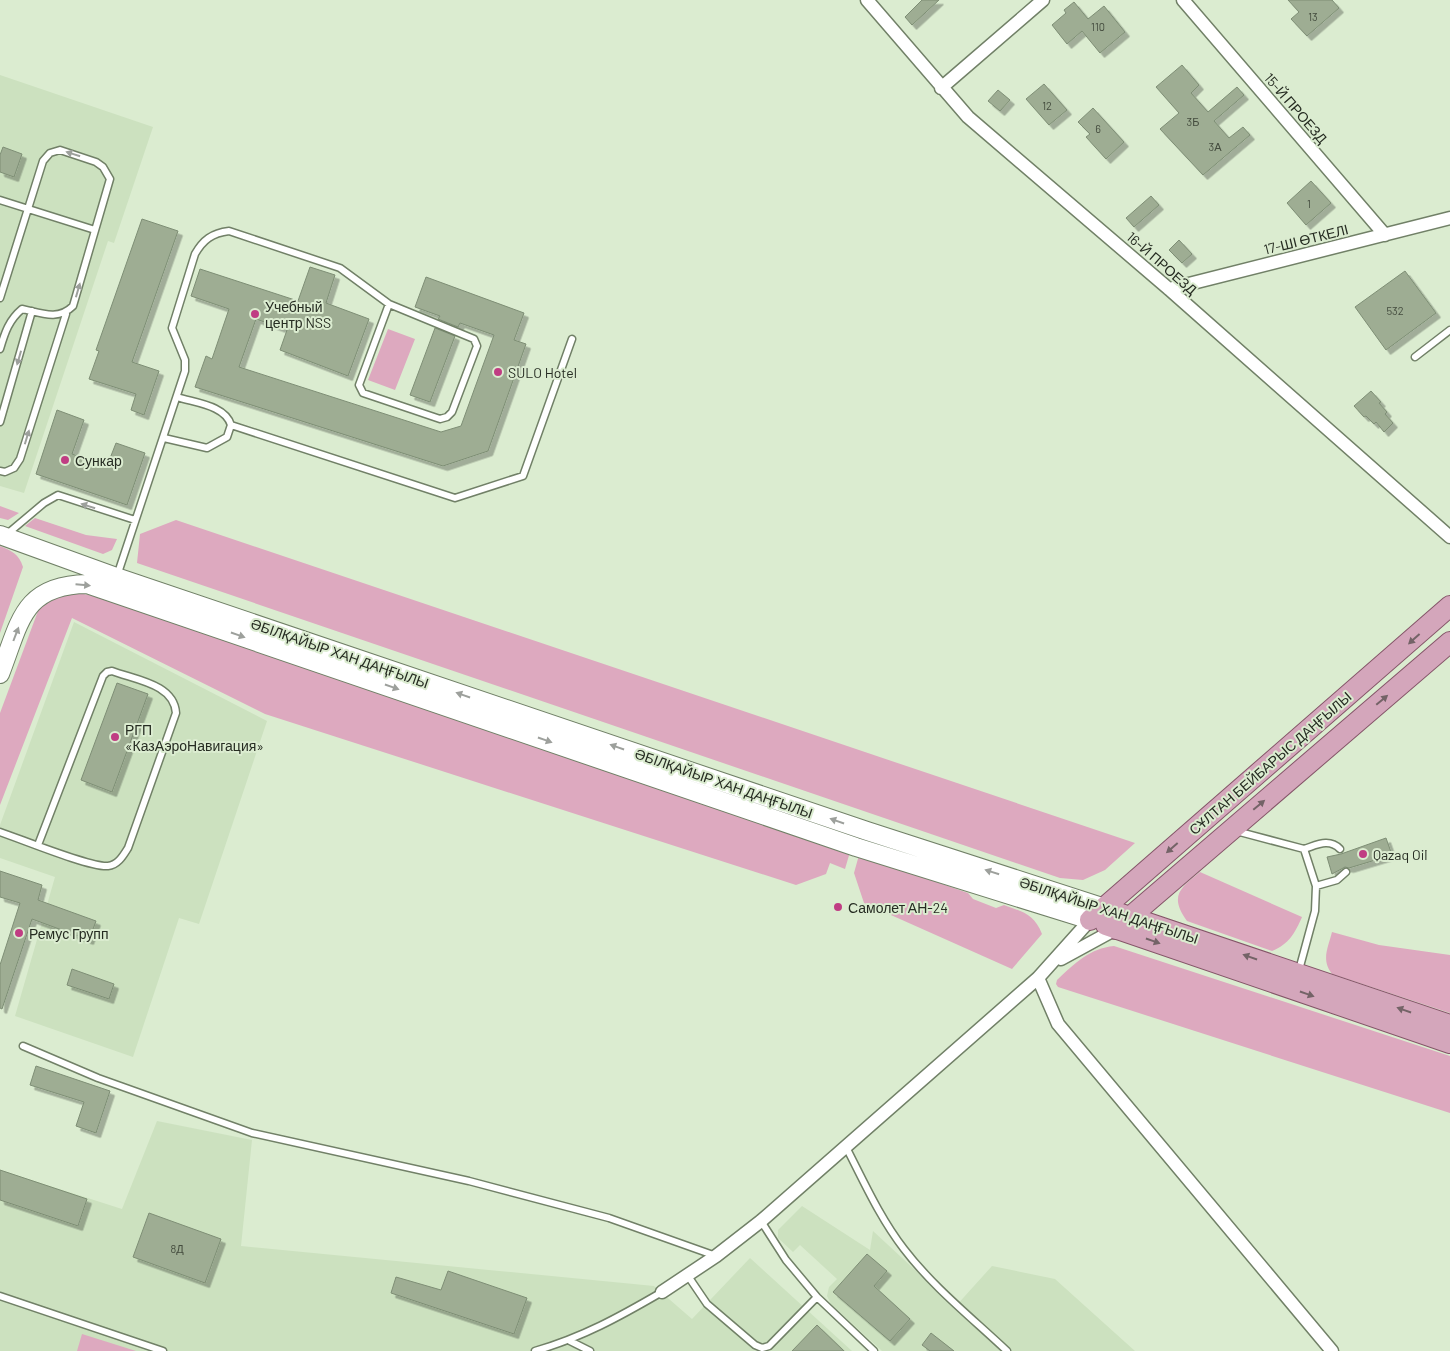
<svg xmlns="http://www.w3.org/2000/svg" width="1450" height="1351" font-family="Barlow,sans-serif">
<defs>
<filter id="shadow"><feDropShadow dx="4.5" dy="4.5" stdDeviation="0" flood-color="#0004"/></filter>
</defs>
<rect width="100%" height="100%" fill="#dbecd0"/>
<path fill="#cce1bf" d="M0,75L153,127L114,243L108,241L24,493L0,486Z
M74,622L267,721L199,924L179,918L133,1057L15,1016L55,877L0,858V825Z
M157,1121L252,1140L241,1246L654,1286L692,1319L750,1258L852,1351H0V1170L122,1209Z
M802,1206L870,1250L873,1231L955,1307L992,1266L1055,1279L1135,1351H882L831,1304L827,1296L829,1287L837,1279L800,1245L793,1252L778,1238V1230Z"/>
<path fill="#dda9bf" d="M388,329L415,339L395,390L368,380Z
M0,506L19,513L8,520L0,518Z
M35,518L86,535L117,539L112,550L103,554L25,526Z
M176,520L1135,843L1105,870L1083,880L1060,878L137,563L140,534Z
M0,546C12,551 19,554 23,567L0,633Z
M75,592L97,597L850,852L845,869L830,863L826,874L796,885L265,714L72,618L0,805V713L38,611L46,600Z
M859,855L968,893L973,899L996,908L1004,905C1023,912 1034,914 1042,934L1012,969L864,903L854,873Z
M1200,872L1302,917C1295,933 1289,944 1272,951L1187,921C1169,896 1180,888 1200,872Z
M1332,932L1379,945L1450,955V1013L1332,974C1321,960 1328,948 1332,932Z
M1114,946L1450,1056V1113L1058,987L1056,984L1057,980C1074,964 1090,948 1114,946Z
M82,1334L136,1351H77Z"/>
<path fill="#9ead93" stroke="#7e8e75" filter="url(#shadow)" d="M922,0H939L912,25L905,17Z
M1288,0H1332L1339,8L1307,36L1291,19L1299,12Z
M1074,2L1088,19L1104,6L1125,32L1100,53L1082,31L1067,44L1052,25L1066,13L1064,10Z
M1182,65L1199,85L1191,93L1208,112L1237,87L1244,95L1214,121L1229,138L1243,127L1250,135L1203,175L1160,129L1179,113L1156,87Z
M1044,84L1067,110L1049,125L1026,99Z
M998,90L1010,100L1000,111L988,101Z
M1093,108L1124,142L1106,159L1086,137L1090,134L1078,122Z
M3,147L22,154L14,177L0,172V155Z
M1311,181L1331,203L1306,225L1287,203Z
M1151,196L1159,205L1134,227L1126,218Z
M142,219L178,231L132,362L159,371L144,415L131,410L136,394L89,379L99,351L96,350Z
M1179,240L1192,254L1182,263L1169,250Z
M310,267L335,275L326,303L369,319L348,376L280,350L287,330L256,319L239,367L441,432L461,426L494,335L460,323L458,327L438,319L440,316L415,307L426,277L524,313L514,340L526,344L488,451L443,466L195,387L206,356L212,359L229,309L191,296L200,269L298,301Z
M1405,271L1436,313L1386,350L1355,307Z
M435,328L455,336L430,402L410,395Z
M1371,391L1381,402L1379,403L1387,412L1385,414L1393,423L1384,432L1376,422L1374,424L1366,416L1364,417L1354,406Z
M57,410L84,420L72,454L107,466L116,443L145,453L127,505L36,474Z
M117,683L148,694L112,792L81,780Z
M1386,838L1392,855L1349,868L1345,867L1332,874L1327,857L1341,854Z
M0,871L42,885L38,900L96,921L89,940L32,919L2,1009L0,1008V965L20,903L0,897Z
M72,969L114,984L109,999L67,985Z
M36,1066L110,1091L96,1133L76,1126L84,1102L30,1085Z
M0,1170L87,1199L78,1226L0,1200Z
M149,1213L221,1239L205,1283L133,1257Z
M867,1254L887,1271L874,1286L910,1319L890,1341L833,1292Z
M448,1271L527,1298L514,1334L391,1293L396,1277L441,1290Z
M817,1325L844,1351H792Z
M931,1333L954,1351H930L922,1345Z"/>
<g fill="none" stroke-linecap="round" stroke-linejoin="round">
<g stroke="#718067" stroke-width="9">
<path id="lane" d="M0,200L95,230
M0,298L43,161L50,153L60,150L96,162L103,167L110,179L73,306C58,321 41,313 22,309C9,320 5,332 0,349
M1415,357L1450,330
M177,397C195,403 225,405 231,425L455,498L523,476L572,339
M0,422L32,311
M164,438L207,448L227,437L231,425
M0,471L5,472L14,468L20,459L66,314
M6,535L44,503L58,495L135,520
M117,576L185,371V360L172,328L195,254C203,240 212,233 229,231L340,268L389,304L474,339L477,346L452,412L447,417L440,419L363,393L359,385L389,304
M1236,831L1304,849L1316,886L1315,911L1299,970
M0,832C21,839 91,868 108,866C118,865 123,856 128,848L176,713C174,684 136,680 112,671L107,672L103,676L38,845
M1304,849C1317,845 1329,838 1340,849
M1316,886L1337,880L1346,872
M23,1046L98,1078L252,1133L469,1181L609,1218L716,1256
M846,1147C864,1182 880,1218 904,1249C933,1287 972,1318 1007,1351
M761,1221L786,1260L817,1297L874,1351
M688,1276L707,1304L755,1345L762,1348L769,1346L817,1297
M0,1296L163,1351
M570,1341L590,1351
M535,1351C583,1337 619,1317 662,1292"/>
</g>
<g stroke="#718067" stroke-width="15">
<path id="street" d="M867,0L968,117L1169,289L1450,537
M1183,0L1385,235
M941,88L1043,0
M1169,289L1450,218
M1061,959L1116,929
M1038,978L1058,1024L1332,1351
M662,1292L716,1256L761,1221L1038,978L1090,920"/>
</g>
<g stroke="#718067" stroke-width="20">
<path id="secondary" d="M0,535L116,577L867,831L1105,908
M0,674C20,623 22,585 87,584L856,847L1090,920"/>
</g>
<g stroke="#845568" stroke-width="22">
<path id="primary" d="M1118,913L1450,1025
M1090,920L1450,606
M1106,925L1450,1043
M1116,929L1450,642"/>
</g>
<use href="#lane" stroke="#fff" stroke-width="6"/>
<use href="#street" stroke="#fff" stroke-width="12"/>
<use href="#secondary" stroke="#fff" stroke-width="18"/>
<use href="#primary" stroke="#d4a6bb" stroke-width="20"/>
</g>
<defs><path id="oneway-solid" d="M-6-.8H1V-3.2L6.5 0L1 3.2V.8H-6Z" transform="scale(1.25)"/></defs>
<g fill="#9da09c">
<use href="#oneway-solid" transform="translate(73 154) rotate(-162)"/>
<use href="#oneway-solid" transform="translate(78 290) rotate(-74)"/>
<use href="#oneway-solid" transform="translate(19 358) rotate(106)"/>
<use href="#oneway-solid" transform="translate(27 437) rotate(-73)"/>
<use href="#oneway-solid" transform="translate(88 506) rotate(-163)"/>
<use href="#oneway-solid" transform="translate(83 585) rotate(5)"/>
<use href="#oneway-solid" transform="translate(16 634) rotate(-69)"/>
<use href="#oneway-solid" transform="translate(238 635) rotate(19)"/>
<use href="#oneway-solid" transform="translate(392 687) rotate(19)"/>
<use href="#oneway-solid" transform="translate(463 695) rotate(-161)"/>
<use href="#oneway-solid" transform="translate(545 740) rotate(19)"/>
<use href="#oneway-solid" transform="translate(617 747) rotate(-161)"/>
<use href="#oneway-solid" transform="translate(837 821) rotate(-161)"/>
<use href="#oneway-solid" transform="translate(992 872) rotate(-162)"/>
</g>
<g fill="#746367">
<use href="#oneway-solid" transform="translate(1414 639) rotate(138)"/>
<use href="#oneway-solid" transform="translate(1382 700) rotate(-40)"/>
<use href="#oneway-solid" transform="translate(1259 805) rotate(-40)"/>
<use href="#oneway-solid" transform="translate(1172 848) rotate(139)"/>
<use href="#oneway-solid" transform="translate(1153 941) rotate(19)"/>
<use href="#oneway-solid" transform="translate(1250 957) rotate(-161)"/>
<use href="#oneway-solid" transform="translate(1307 994) rotate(19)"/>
<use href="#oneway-solid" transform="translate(1404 1010) rotate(-161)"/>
</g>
<g fill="#c03d83" stroke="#dbecd0" stroke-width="2">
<circle cx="255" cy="314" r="5"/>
<circle cx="498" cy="372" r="5"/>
<circle cx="65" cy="460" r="5"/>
<circle cx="115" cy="737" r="5"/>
<circle cx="1363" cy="854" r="5"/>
<circle cx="838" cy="907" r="5"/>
<circle cx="19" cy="933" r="5"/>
</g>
<g text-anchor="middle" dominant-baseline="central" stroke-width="4" stroke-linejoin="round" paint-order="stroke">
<g font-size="11" fill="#444c3e">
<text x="1313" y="16">13</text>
<text x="1098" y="26">110</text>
<text x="1047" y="105">12</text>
<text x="1193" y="121">3Б</text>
<text x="1098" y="128">6</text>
<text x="1215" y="146">3А</text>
<text x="1309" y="203">1</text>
<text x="1395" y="310">532</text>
<text x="177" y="1248">8Д</text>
</g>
<g font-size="14" fill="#262c22" stroke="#dbecd0">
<text transform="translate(1296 108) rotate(49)">15-Й ПРОЕЗД</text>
<text transform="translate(1306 239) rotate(-14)">17-ШІ ӨТКЕЛІ</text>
<text transform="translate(1162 263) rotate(41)">16-Й ПРОЕЗД</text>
<text transform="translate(340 653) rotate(19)">ӘБІЛҚАЙЫР ХАН ДАҢҒЫЛЫ</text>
<text transform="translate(1270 763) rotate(-41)">СҰЛТАН БЕЙБАРЫС ДАҢҒЫЛЫ</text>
<text transform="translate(724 783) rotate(19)">ӘБІЛҚАЙЫР ХАН ДАҢҒЫЛЫ</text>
<text transform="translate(1109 910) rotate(18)">ӘБІЛҚАЙЫР ХАН ДАҢҒЫЛЫ</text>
</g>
<g font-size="14" fill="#262c22" stroke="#dbecd0" text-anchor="start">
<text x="265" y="306">Учебный<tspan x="265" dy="16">центр NSS</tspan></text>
<text x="508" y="372">SULO Hotel</text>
<text x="75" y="460">Сункар</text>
<text x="125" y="729">РГП<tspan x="125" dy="16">«КазАэроНавигация»</tspan></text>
<text x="1373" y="854">Qazaq Oil</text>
<text x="848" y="907">Самолет АН-24</text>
<text x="29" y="933">Ремус Групп</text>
</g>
</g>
</svg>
